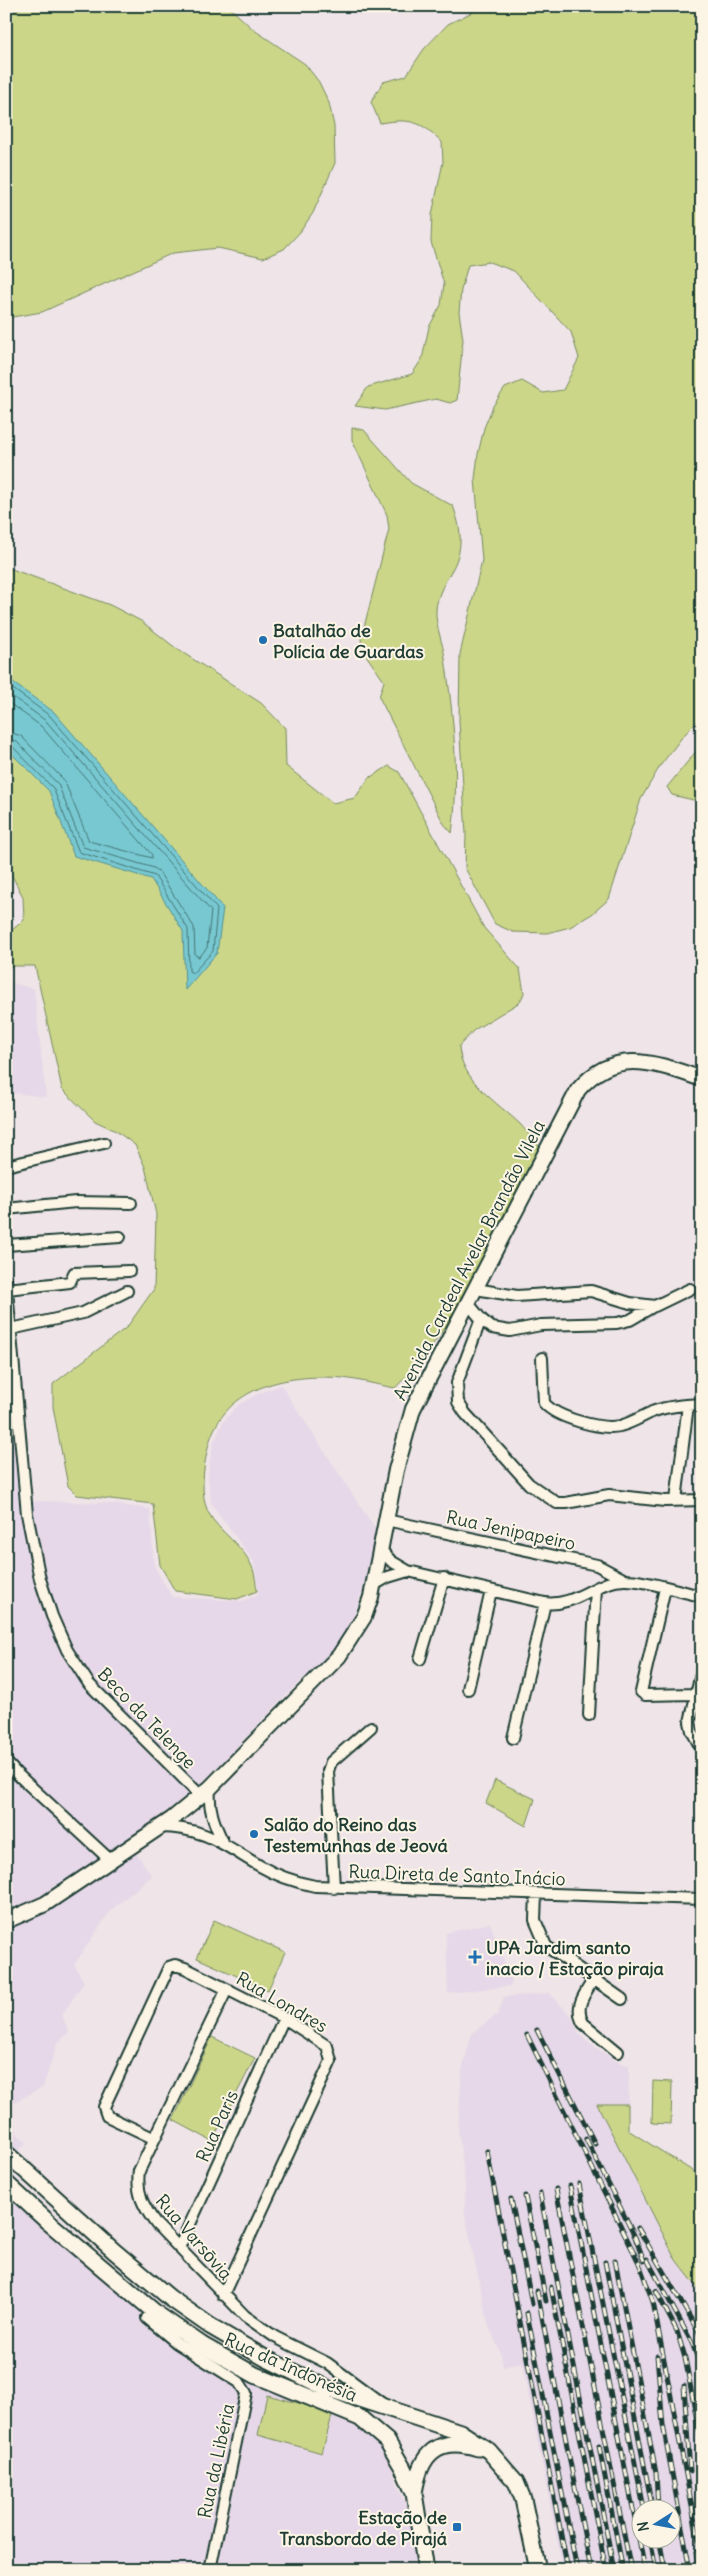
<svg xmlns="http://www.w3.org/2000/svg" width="708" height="2576" font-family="Delius,sans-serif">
<rect width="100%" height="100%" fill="#efe4e7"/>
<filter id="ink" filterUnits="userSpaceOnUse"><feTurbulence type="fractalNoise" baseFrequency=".02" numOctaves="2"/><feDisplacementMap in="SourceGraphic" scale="10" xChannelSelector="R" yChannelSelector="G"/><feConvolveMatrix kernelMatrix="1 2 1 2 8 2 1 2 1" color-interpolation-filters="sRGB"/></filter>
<g filter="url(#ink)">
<path fill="#e6d8e8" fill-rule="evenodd" d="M6,981L34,989L46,1097L6,1092Z
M6,1345L21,1504L39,1501L103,1503L150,1509L154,1566L172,1597L243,1601L259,1594L254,1562L211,1503L208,1474L213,1444L223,1422L238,1405L258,1394L281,1385L377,1532L374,1556L349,1629L342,1643L293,1688L192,1794L127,1839L152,1876L111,1910L74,1965L84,1982L62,2015L69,2032L57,2044L43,2087L11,2104L17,2134L27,2142L6,2162Z
M490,1923L512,1982L510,1986L448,1993L446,1933Z
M549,1993L571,2016L580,2035L613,2060L629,2066L628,2130L702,2177V2570H563L522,2362L503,2367L501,2354L488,2324L465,2215V2184L458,2127L462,2071L472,2033L498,2014L504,1997ZM640,2508H670V2538H640Z
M6,2172L77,2250L126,2296L260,2386L331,2410L363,2430L386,2454L409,2514L418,2570H6Z"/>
<path fill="#cbd689" stroke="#758a5e" d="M27,6H228L254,30L305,64L319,82L329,103L334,126L335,163L313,213L300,232L284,249L263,258L218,248L173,253L42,312L6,318V14Z
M485,6H702V717L683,736L660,766L641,799L609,899L592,914L570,927L547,933L513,932L495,924L465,868L466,834L459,721L460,654L482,560L475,479L478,454L484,428L493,406L505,388L522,381L543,393L563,390L579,358L571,332L514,271L489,262L468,265L461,290L459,312L463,340L457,400L450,403L436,399L385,410L355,406L368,387L412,374L422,359L429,327L441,305L444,284L431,242L432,215L443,162L442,142C421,121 410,118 380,123L371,102L383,82L406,76L424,49L448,24Z
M352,428L364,430L411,483L453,506C461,527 464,547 453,568C446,581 437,594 436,610C435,625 443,643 445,658C453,713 460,778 452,833L444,824L379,697L384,681L363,651L361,639L389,529L387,515L352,440Z
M6,567L110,605L141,621L177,649L261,703L285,728L286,766L333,803L355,798L369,778L389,766L399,772L484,928L520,969L524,993L520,1002L474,1030L459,1046C460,1080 498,1103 520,1124C527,1132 534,1140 541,1148C500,1226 459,1327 395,1388C378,1385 360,1380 343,1378C286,1373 219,1387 207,1452C203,1470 200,1494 208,1512C219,1533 245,1546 253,1569C255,1575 256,1584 257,1591L237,1599L175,1591L160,1565L153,1504L77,1495L68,1486L53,1407V1384L127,1327L154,1289L156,1214L145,1167L135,1145L116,1131L95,1121L62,1089L35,966H12L6,969V935L24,920L23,897L6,864Z
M702,744V802L672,795L667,787Z
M495,1780L535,1799L526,1826L486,1803Z
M214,1920L285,1952L268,1990L197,1958Z
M212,2037L255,2058L212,2141L173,2120Z
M653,2081L672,2082L671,2124L652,2123Z
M597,2104H628V2130L702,2177V2297L695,2284L676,2260Z
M267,2395L333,2412L322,2453L258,2435Z"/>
<path fill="#78c8d2" stroke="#549093" d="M6,678L54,712L223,908L217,953L185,990L183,931L151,879L74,856L49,791L6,748Z"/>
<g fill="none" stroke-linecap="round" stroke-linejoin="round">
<path stroke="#437573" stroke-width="1" d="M6,684L50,716L217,909L213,951L193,973L189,971L188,929L155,876L79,852L53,788L12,746L6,745
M6,692L46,721L211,911L207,948L199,957L195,955L194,927L159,872L154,868L83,847L58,784L16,741L6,738
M6,701L41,726L152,855V858L89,841L64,780L21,736L6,731"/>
<g stroke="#1f3d34" stroke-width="14">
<path id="street" d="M6,1166L104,1143
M6,1209L76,1202L131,1203
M6,1245L120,1237
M6,1279L27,1514L40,1579L52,1616L67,1650L89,1684L201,1796
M7,1289L70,1282L74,1273L129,1271
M476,1289L517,1296L591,1291L630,1303L655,1306L690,1289
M468,1303L481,1319L492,1328L510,1331L541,1325L617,1323L630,1320L654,1306
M481,1319L457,1383L458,1402L465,1413L529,1484L557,1503H566L609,1495L665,1501L702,1500
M11,1329L83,1313L127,1291
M542,1358L544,1403C557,1418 601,1430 620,1426C632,1423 641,1417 652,1412C667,1406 685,1405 702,1404
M676,1500L688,1405
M386,1520L597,1565L625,1580
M381,1550L391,1561L408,1571L545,1603C577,1607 597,1579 626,1580C647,1580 680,1592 702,1596
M374,1585L388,1577L408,1571
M665,1588L641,1692L645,1695L695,1694
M420,1659L444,1578
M702,1669L690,1722L692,1731L702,1750
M468,1689L491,1591
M589,1715L596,1588
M513,1738L545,1603
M6,1762L16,1773L109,1859
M210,1788C208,1808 214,1824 223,1842
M160,1827C204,1827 224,1845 260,1866C277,1876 295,1882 315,1886L702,1899
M334,1888L328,1771L331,1762L371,1727
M536,1894L535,1920L546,1946L622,1999
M593,1980C585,1994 574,2006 583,2023L618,2052
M227,1989L139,2171C136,2193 143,2206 156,2224L245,2316L275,2337L327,2363L384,2405
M153,2138L107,2116L104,2107L169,1967L175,1965L185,1968L284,2018L327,2046L331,2061L223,2295
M179,2248L284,2018
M147,2318L177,2343L239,2382L246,2393L210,2570"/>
</g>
<g stroke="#1f3d34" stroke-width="18">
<path id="secondary" d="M6,1921L45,1904L172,1819L210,1788L339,1656L364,1617L371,1597L396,1470L413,1409L578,1090C615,1046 655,1063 702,1079"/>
</g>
<g stroke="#1f3d34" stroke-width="19">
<path id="primary" d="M6,2153L114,2251L170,2298L210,2326L265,2358L326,2388L460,2432L489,2451L516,2482L523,2499L538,2570
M6,2183L47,2221L157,2314L202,2345L255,2375L360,2418L387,2441L403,2468L414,2493L426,2570
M414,2493C420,2454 437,2435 478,2448"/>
</g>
<use href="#street" stroke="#fcf5e5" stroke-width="10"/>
<use href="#secondary" stroke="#fcf5e5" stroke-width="14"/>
<use href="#primary" stroke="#fcf5e5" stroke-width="15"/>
<g stroke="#1f3d34" stroke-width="5">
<path id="rail" d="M537,2030L595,2144
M527,2035L639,2263L653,2302L702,2559
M586,2139L635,2237L644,2261
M487,2151L568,2570
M579,2184L644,2508
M570,2186L645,2570
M556,2189L631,2570
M540,2193L614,2570
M525,2196L546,2301
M511,2199L532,2304
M638,2228L702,2338
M647,2259L692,2343L702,2370
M615,2260L656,2473L658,2508
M605,2262L652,2506
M551,2287L606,2570
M537,2291L591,2570
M656,2291L677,2331L685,2358L702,2446
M527,2313L577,2570
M657,2356L663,2425L690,2570
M684,2386L690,2471
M599,2446L623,2570
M650,2538L656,2570
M659,2538L665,2570
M696,2552L699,2570"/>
</g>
<use href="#rail" stroke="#fcf5e5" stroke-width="3" stroke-dasharray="9" stroke-linecap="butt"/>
</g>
</g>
<g fill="#1f6fb2" stroke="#fcf5e5" stroke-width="2">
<circle cx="263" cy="640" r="5"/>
<circle cx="254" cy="1834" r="5"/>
<path d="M472.5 1949.5h5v5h5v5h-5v5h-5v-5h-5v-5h5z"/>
<rect x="452" y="2522" width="10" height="10" rx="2.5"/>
</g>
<g text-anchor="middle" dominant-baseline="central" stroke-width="4" stroke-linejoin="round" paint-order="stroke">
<g font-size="18" font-weight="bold" fill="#1f3d34" stroke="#fcf5e5" text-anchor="start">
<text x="273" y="630">Batalhão de<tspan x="273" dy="21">Polícia de Guardas</tspan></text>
<text x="264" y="1824">Salão do Reino das<tspan x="264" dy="21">Testemunhas de Jeová</tspan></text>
<text x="486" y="1947">UPA Jardim santo<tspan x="486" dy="21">inacio / Estação piraja</tspan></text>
<text x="447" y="2517" text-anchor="end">Estação de<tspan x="447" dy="21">Transbordo de Pirajá</tspan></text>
</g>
<g font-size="18" fill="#1f3d34" stroke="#fcf5e5">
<text transform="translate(469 1260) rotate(-63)">Avenida Cardeal Avelar Brandão Vilela</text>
<text transform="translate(511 1530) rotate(12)">Rua Jenipapeiro</text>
<text transform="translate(147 1718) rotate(46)">Beco da Telenge</text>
<text transform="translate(457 1875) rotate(2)">Rua Direta de Santo Inácio</text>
<text transform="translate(282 2002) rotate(30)">Rua Londres</text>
<text transform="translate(217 2126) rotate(-66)">Rua Paris</text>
<text transform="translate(194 2237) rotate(49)">Rua Varsōvia</text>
<text transform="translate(291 2367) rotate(24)">Rua da Indonésia</text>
<text transform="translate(216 2461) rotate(-78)">Rua da Libéria</text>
</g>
</g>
<rect width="708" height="2576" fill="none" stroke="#fcf5e5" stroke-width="25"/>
<rect x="12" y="12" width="683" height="2551" fill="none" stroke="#1f3d34" stroke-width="2" filter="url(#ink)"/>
<g transform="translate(656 2524) rotate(259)"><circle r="24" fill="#fcf5e5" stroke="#a4ab9e"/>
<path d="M0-4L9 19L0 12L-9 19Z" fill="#1f6fb2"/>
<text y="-8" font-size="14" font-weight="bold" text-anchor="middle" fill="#1f3d34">N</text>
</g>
</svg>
